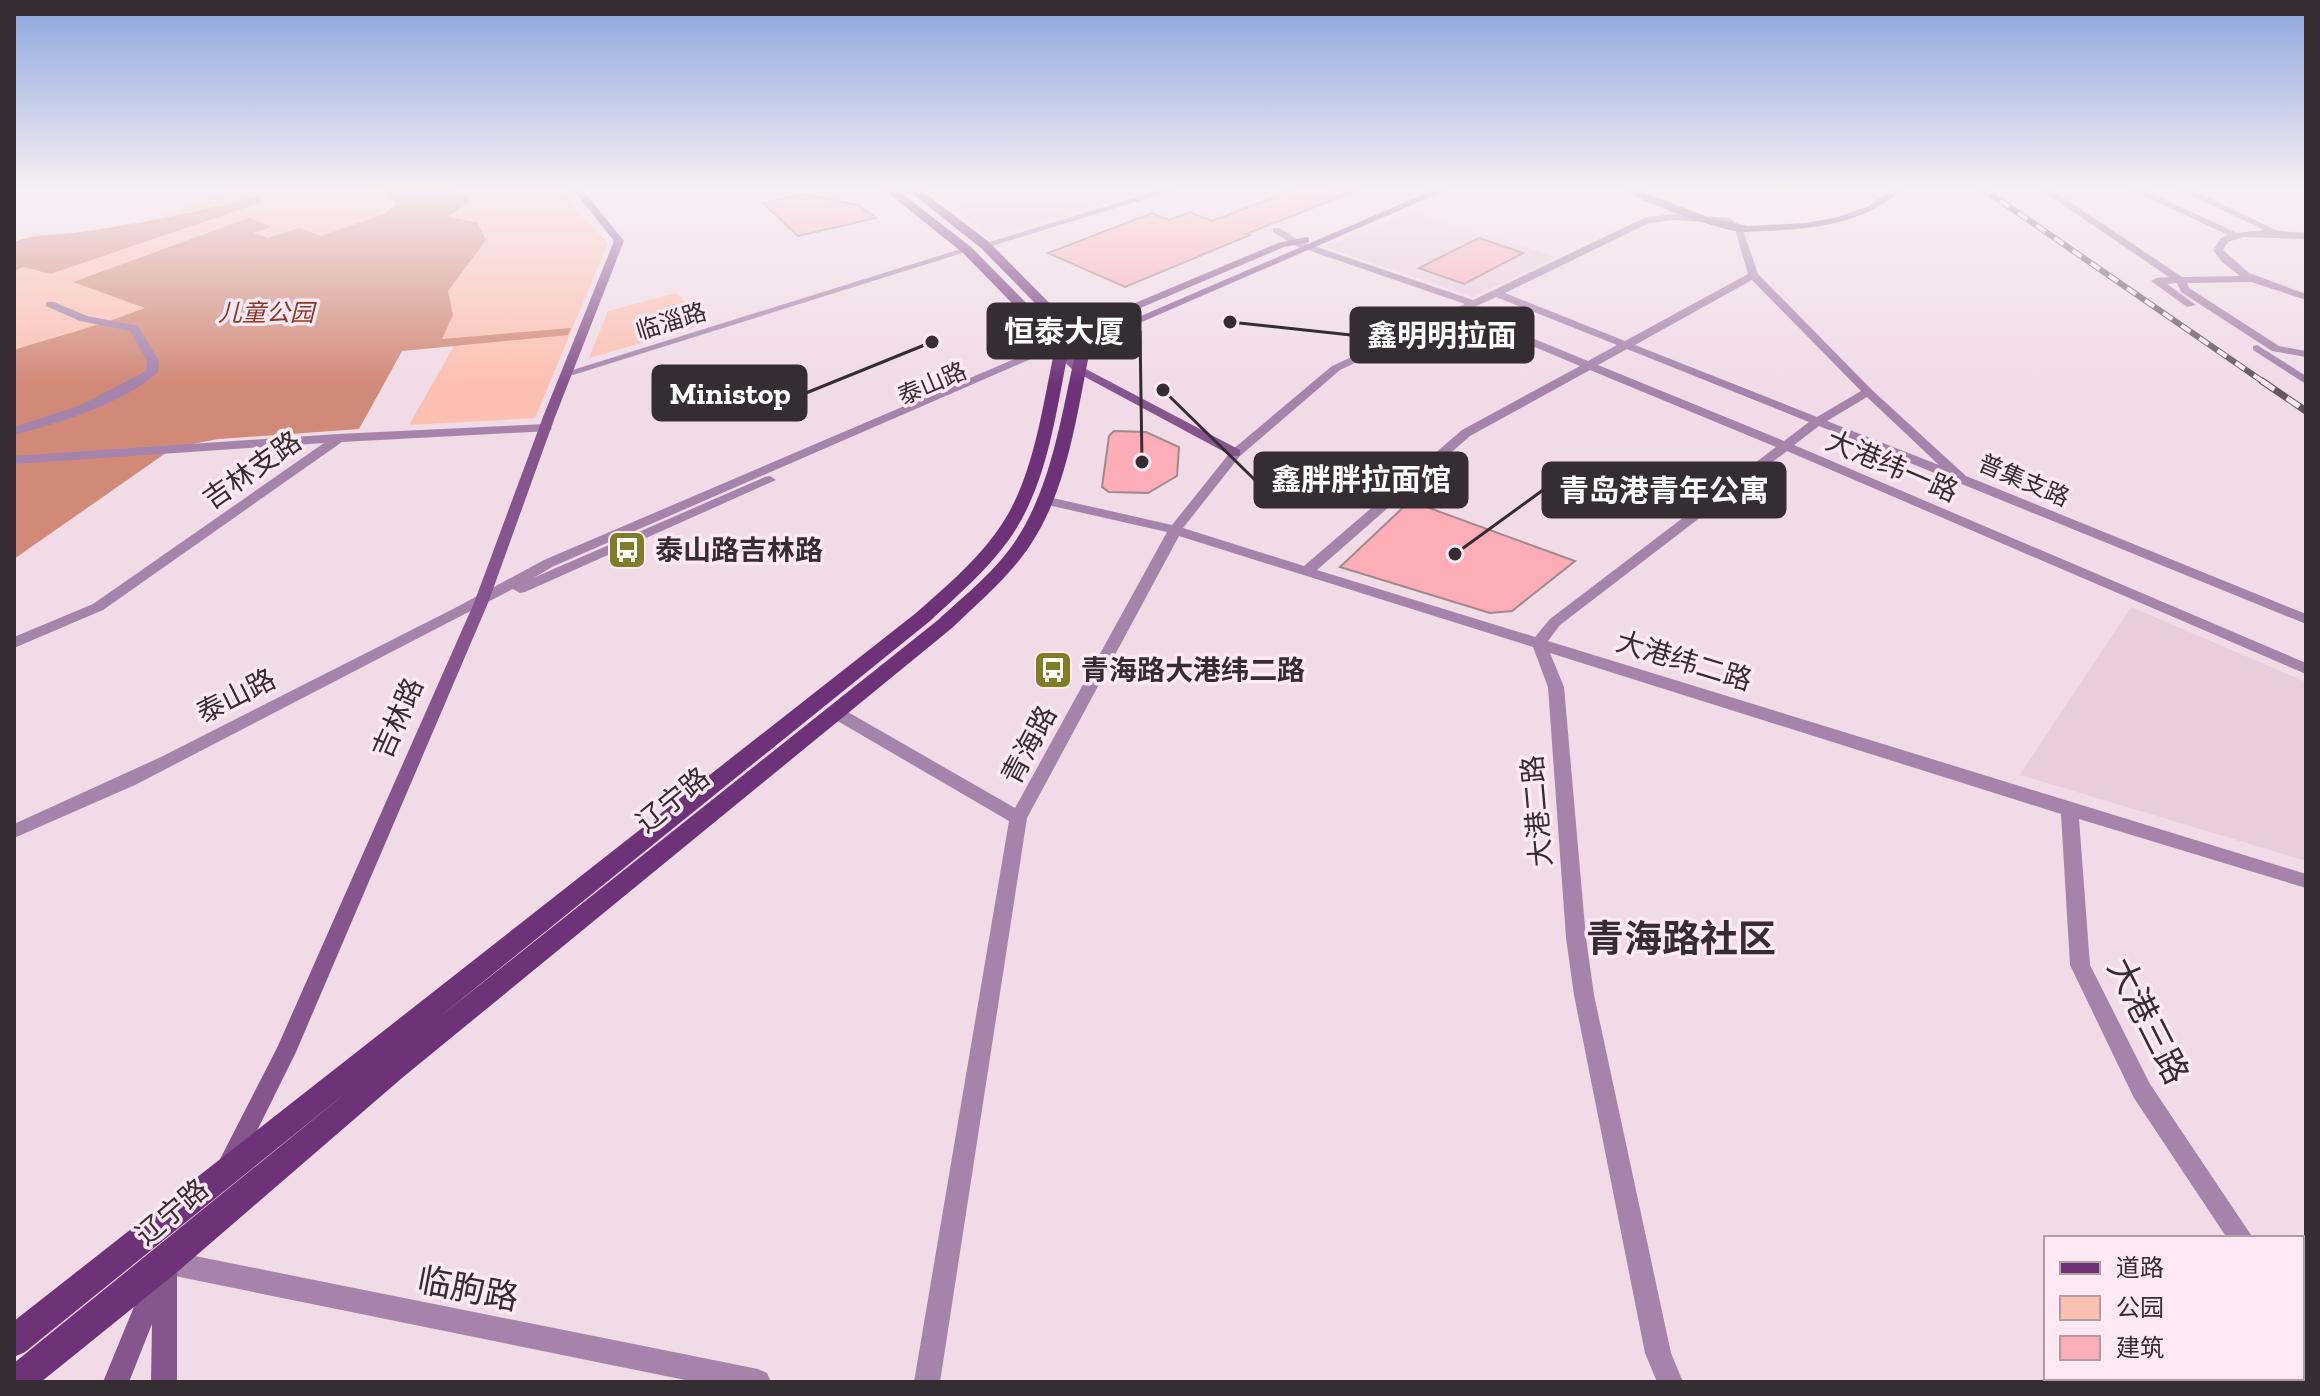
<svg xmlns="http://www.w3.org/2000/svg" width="2320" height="1396" font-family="'Zilla Slab','Noto Sans SC',serif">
<rect width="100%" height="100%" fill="#f0dbe6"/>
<path fill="#e9cddb" d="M932,188H1159L988,237Z
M1411,212L1557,257L1473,297L1326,247Z
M2131,607L2306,682V861L2020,775Z"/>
<path fill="#fcc0b1" d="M237,188H555L608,243L535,418L409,425L454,346L402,351L359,429L167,443L14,549V242L36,234L78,233L156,219Z
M677,293L707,324L589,358L608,311Z"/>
<path fill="#d28a78" d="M378,188C403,188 456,181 471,201L447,217L477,222L486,240L448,291L453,315L442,339L571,328L568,335L402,351L359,429L218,439L173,448L14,559V350C58,336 102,325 145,308L73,282L249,218L272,227L253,233L268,238L299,228L321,236L385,214L397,203Z
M258,196L263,202L50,274L24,267L14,271V242C37,233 57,236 81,232C140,224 200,212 258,196Z"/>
<path fill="#fcadb8" stroke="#9f898b" stroke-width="2" d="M1298,188L1358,190L1246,234L1250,235L1125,287L1048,253L1152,213L1169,220L1190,212L1212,221Z
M803,194L858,205L876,218L798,236L763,203Z
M1479,238L1523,253L1464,284L1419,268Z
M1114,431L1146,432L1179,447L1177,476L1148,493L1109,492L1102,487L1109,436Z
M1410,501L1539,548L1575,561L1512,611L1490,613L1340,567Z"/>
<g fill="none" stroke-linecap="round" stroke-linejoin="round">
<path fill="#a583ab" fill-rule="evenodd" d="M1166,188H1181L988,247L980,245Z
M2038,188H2049L2182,277L2240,276L2222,262L2213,250L2221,238L2228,235L2128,188H2140L2237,233L2264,230L2176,188H2188L2278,231L2306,233V239L2243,237L2228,242L2223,250L2249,273L2306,294V300L2251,282L2187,283L2189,288L2279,346L2306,351V357L2272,351L2181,292L2177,283L2167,284L2196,305L2187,307L2151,281L2156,278L2169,277Z
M1673,214L1730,218L1742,227L1758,274L1872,390L1966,476L2306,614V624L1819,426L1794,445L2306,663V674L1787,451L1560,625L1548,641L2306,874V888L2079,819L2090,965L2150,1084L2253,1238H2227L2134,1098L2070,965L2061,814L1550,653L1564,687L1586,938L1594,995L1671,1353L1683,1382H1657L1645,1353L1574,995L1566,938L1548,687L1533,647L1179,536L1027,818L940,1382H914L1009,821L829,716L827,712L829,708H841L1015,808L1167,532L1039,503V497L1044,496L1172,525L1232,450L1332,366L1465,304L1296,246L1273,232V228H1279L1302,242L1473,300L1644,218ZM1673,220L1727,224L1735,230L1748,274L1625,341L1505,293L1649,223ZM1752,280L1861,391L1817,417L1635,345ZM1496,297L1617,345L1588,361L1466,311ZM1458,315L1580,366L1462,430L1304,566L1183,528L1240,456L1340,370ZM1627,349L1809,422L1784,441L1598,365ZM1590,370L1776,447L1550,619L1535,637L1317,570L1470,436ZM1867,397L1939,465L1827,421Z
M964,248L972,250L573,375L563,373Z
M46,302H54L87,316L138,326L159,361L158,372C123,404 59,423 14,435V427L81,405L146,371L147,361L130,331L80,321L46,306Z
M1059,340L1063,341V345L554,566L533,578L765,477L770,476L776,480L525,592L520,593L513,589L135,785L14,838V824L161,757L457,607L544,560Z
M2257,345L2306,376V384L2253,350V346Z
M546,424L552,428L550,431L342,442L103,610L14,648V637L93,604L324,443L14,464V456L338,434Z
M165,1250L758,1369L767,1373L771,1382H695L165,1274L157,1270L153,1262L157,1254Z
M2302,1318L2306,1319V1348L2302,1347Z"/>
<path fill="#85558e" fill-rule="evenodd" d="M572,188H581L624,241L555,417L488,603L296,1052L236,1173L228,1176L220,1173L217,1165L277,1048L474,603L543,417L614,241Z
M1438,188H1451L1068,354L1082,367L1240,450V456H1232L1074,371L1055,353Z
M1619,188H1633L1710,218L1748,226L1806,223L1838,217L1869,206L1894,188H1904C1867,223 1814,229 1766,231C1755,231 1745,233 1735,231C1705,225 1645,203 1619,188Z
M1306,237L1309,238V242L1284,247L1105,323L1066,343L1057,341L1097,319L1278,243Z
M161,1260L174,1263L177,1272V1382H151L152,1324L129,1382H103L152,1263Z"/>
<path fill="#6e3279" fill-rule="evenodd" d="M882,188H895L971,247L1066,343L1068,353C1055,417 1047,487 1008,541C986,571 957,596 930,621L437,1019L938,620C965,595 996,571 1016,540C1053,484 1062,410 1077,346L981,248L905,188H918L989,242L1091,345C1077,411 1069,486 1031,544C1010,576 980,601 952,628L402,1078L176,1273L41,1382H14V1363L352,1088L25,1352L14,1357V1321L916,613C944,588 973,564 995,534C1033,484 1041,413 1054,353L1052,344L963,253Z"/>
<g stroke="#62575d" stroke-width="6">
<path id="rail-far1" d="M1982,188L2265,383"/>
</g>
<g stroke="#62575d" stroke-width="7">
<path id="rail" d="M2262,381L2306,411"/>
</g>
<use href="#rail-far1" stroke="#fde8f3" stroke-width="4" stroke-dasharray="11" stroke-linecap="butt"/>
<use href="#rail" stroke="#fde8f3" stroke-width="5" stroke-dasharray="15" stroke-linecap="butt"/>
</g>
<linearGradient id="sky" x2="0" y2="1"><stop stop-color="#8ba5dd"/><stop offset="0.49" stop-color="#f8eff4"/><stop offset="1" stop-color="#f8eff4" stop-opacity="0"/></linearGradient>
<rect width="2320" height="384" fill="url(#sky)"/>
<defs>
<g id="bus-square" transform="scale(2)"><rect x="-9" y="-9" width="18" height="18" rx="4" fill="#7f7d25" stroke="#fde8f3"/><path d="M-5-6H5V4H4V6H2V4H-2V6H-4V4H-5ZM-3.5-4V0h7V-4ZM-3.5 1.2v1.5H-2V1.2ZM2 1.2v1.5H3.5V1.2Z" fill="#fff"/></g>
</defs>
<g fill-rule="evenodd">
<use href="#bus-square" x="627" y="550"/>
<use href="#bus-square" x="1053" y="670"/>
</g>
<g text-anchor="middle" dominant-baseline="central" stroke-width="7" stroke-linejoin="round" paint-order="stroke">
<g font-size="24" font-style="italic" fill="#8d3622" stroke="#fde8f3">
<text x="266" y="312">儿童公园</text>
</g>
<g font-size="24" fill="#352d31" stroke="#fde8f3">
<text transform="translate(671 321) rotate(-17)">临淄路</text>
<text transform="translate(932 383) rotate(-23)">泰山路</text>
<text transform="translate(2024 480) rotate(23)">普集支路</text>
</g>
<g font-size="28" fill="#352d31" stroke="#fde8f3">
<text transform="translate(1892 466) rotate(23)">大港纬一路</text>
<text transform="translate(252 470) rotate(-35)">吉林支路</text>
<text transform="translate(1684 661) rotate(17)">大港纬二路</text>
<text transform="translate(236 696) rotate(-27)">泰山路</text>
<text transform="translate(398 718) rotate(-66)">吉林路</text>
<text transform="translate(1029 745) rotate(-62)">青海路</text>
<text transform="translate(673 800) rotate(-39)">辽宁路</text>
<text transform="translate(1537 811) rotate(-95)">大港二路</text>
<text transform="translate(172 1212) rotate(-40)">辽宁路</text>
</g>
<g font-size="28" font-weight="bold" fill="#352d31" stroke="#fde8f3" text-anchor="start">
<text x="655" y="550">泰山路吉林路</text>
<text x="1081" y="670">青海路大港纬二路</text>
</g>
<g font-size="34" fill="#352d31" stroke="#fde8f3">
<text transform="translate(2148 1021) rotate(63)">大港三路</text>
<text transform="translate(468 1289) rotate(11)">临朐路</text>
</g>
<g font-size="38" font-weight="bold" fill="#352d31" stroke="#fde8f3">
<text x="1681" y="939">青海路社区</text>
</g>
</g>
<path fill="none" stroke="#352d31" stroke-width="3" d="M1142 462L1140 331M1230 322L1351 335M932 342L806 393M1163 390L1255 480M1455 554L1543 490"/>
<g fill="#352d31" stroke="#fde8f3" stroke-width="3">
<circle cx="1142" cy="462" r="8"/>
<circle cx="1230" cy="322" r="8"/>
<circle cx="932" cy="342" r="8"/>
<circle cx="1163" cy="390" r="8"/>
<circle cx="1455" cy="554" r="8"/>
</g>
<g fill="#352d31" stroke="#352d31" stroke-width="3">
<rect x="988" y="304" width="152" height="54" rx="8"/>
<rect x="1351" y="308" width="182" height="54" rx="8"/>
<rect x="653" y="366" width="153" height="54" rx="8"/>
<rect x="1255" y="453" width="212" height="54" rx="8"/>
<rect x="1543" y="463" width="242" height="54" rx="8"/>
</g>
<g font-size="30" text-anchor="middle" font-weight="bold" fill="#fff">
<text x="1064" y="342">恒泰大厦</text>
<text x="1442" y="346">鑫明明拉面</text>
<text x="730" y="404">Ministop</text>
<text x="1361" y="490">鑫胖胖拉面馆</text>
<text x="1664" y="501">青岛港青年公寓</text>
</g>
<rect width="2320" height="1396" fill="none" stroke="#352d31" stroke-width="32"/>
<rect x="2044" y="1236" width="260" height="144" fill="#fde8f3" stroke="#ad9da5" stroke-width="2"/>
<rect x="2060" y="1262" width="40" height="12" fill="#6e3279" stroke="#ad9da5" stroke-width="2"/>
<text x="2116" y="1276" font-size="24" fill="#352d31">道路</text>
<rect x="2060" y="1296" width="40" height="24" fill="#fcc0b1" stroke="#ad9da5" stroke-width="2"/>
<text x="2116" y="1316" font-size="24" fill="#352d31">公园</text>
<rect x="2060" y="1336" width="40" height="24" fill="#fcadb8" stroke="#ad9da5" stroke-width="2"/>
<text x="2116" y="1356" font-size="24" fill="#352d31">建筑</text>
</svg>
